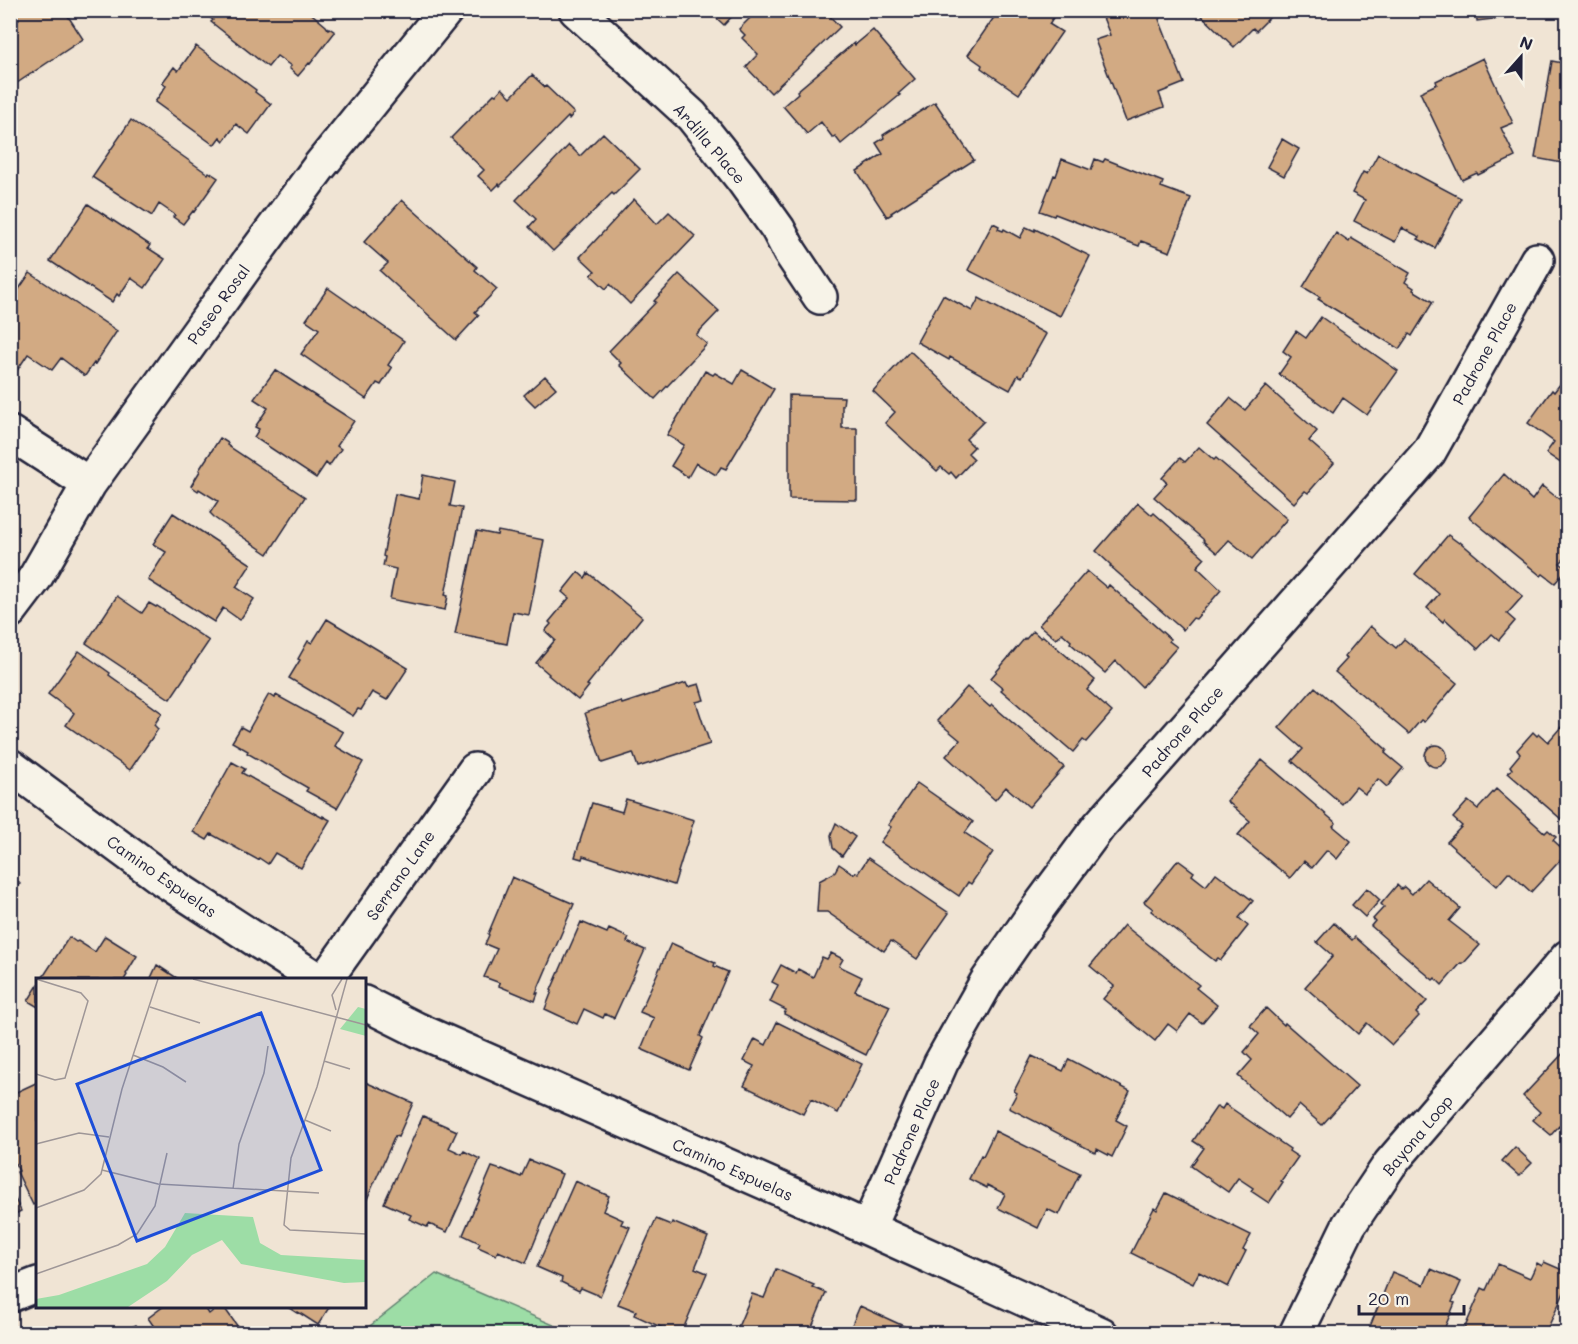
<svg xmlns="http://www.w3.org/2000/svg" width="1578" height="1344" font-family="Mali,sans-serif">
<rect width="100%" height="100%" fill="#f0e4d4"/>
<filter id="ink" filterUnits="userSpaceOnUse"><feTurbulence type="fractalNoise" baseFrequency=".0167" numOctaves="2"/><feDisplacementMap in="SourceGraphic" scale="12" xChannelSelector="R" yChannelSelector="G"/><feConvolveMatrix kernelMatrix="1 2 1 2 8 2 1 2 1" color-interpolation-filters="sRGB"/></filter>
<g filter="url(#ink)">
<path fill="#9ddda6" stroke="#608070" stroke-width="1.5" d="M436,1274L572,1333H361Z"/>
<path fill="#d2aa83" stroke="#22223b" stroke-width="1.5" d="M13,10H64L83,39L14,85L10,79V25L19,19Z
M200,10H307L326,26L328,29L329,28L335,32L310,64L309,63L298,76L289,68L291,66L277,56L268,67L211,22L213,20Z
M713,10H738L724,25L711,13Z
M758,10H824L840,27L771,93L746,67L758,54L742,38L745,35L739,29Z
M999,10H1058L1049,24L1062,32L1019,94L981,68L982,65L968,55Z
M1099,10H1158L1161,18L1159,19L1184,83L1159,93L1164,107L1126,121L1095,40L1110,35L1102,15H1101Z
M1196,10H1269L1267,13L1271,16L1256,31L1253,28L1234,47Z
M1476,10H1508L1509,17L1477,21Z
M873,30L915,79L898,94L900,95L841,144L835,136L833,138L821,122L807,134L783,106L798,93L797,91L854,43L855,45Z
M196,46L256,90L255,92L271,104L249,134L236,124L224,141L220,137L214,145L155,102L166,86L162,83L174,67L178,71Z
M1483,58L1513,123L1501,128L1515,157L1478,175L1477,173L1462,180L1420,92L1437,84L1436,81Z
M1552,61L1568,64V164L1535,158Z
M532,75L545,87L546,86L574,113L569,119L568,117L500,186L499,184L493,190L478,176L484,170L451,138L494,94L496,95L502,88L511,97Z
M935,102L974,160L891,213L892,214L887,217L857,171L883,154L876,143L884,138L883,135Z
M131,120L208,174L209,172L218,178L194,212L193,211L183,224L173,217L175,215L159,204L152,216L92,177Z
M603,133L640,169L614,195L612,193L553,251L529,227L536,219L516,200L569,145L580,156Z
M1282,139L1299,149L1284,176L1267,167Z
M1378,154L1461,198L1435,248L1418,239L1420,237L1402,228L1395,242L1354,221L1365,200L1352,193L1363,172L1367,174Z
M1062,159L1091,170L1095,159L1103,162L1105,159L1163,182L1161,187L1191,198L1170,252L1141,241L1139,246L1055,214L1054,216L1040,211L1054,175L1056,176Z
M634,199L657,224L669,212L695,236L630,304L610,284L606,289L591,275L595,271L580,257Z
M402,200L477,267L475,270L497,289L475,312L479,315L456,340L380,271L388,263L364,242Z
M88,204L150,245L148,248L165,259L145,288L131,278L119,296L117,294L112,302L50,261Z
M993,223L999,226L998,229L1003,231L1004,229L1020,238L1026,227L1035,231V229L1090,256L1060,316L968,270Z
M1336,233L1349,242L1351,238L1410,273L1405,282L1414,288L1413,290L1433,302L1412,336L1409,334L1399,349L1318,299L1320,297L1303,287Z
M30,273L117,331L95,364L94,363L85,376L61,358L52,370L28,354L14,375L10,373V302Z
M679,274L719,311L696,335L707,344L655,399L619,365L621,363L609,351L656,302L654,301Z
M328,288L404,341L388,365L392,368L381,385L377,383L366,399L301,354L319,329L306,320Z
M943,295L972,311L979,298L1046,334L1022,377L1018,375L1010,390L950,357L949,360L917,342Z
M1321,317L1398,371L1367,415L1343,398L1333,413L1279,374L1291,357L1283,351L1296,331L1306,338Z
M910,351L984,421L966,439L974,447L968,453L974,459L956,478L951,472L949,474L941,467L937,471L885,423L895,412L873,391Z
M275,370L354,421L337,446L341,449L329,466L326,463L316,478L254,437L259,429L255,427L268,408L254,399Z
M742,370L774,389L726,469L721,467L716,475L696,463L688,477L671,466L684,445L667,435L705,371L713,375L715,373L734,384Z
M545,376L556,388L535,406L524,395Z
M1564,379L1568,381V468L1546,453L1554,442L1528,423L1552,390L1554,392Z
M1266,386L1317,431L1309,441L1334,463L1308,493L1305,491L1294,503L1207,425L1230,398L1245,410Z
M789,395L844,397L843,405H842V428H857V500L789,499Z
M220,438L228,443L227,445L305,497L268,554L216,519L210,513L218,501L199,489L198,491L191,486L200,471L199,470Z
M1199,447L1214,460L1216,458L1287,519L1252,559L1229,540L1217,553L1203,541L1204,540L1154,497L1167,483L1162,478L1180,458L1185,462Z
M1504,474L1532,500L1542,486L1568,506V555L1560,563L1567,569L1555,583L1543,574L1541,576L1469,517Z
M423,475L455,482L450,506L462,508L445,595L448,596L445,610L390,599L396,569L383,566L385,557L383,556L395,494L419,499Z
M1138,503L1152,515L1154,513L1205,558L1197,567L1221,590L1196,619L1193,618L1183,630L1110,566L1111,565L1096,551Z
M173,513L251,564L236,587L254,599L240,620L223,608L214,622L148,580L166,552L153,544Z
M477,531L497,535L498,531L544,540L529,615L513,612L507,644L455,634Z
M1448,535L1459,543L1460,542L1523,596L1507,614L1515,621L1499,640L1492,634L1478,649L1445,619L1443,622L1427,608L1439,594L1415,574Z
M1087,571L1107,588L1109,585L1170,639L1169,641L1177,647L1142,687L1116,661L1105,673L1070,643L1071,641L1062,633L1056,639L1039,625Z
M578,572L585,578L588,573L642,617L587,685L589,686L578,700L548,675L549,674L536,663L555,640L545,631L551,624L549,622L569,598L562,592Z
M117,596L142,613L149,603L156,607L157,606L209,641L170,699L86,643Z
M327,619L408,668L387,700L372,692L361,710L358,709L353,716L289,678L300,660L298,659L308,641L312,643Z
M1370,626L1396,648L1404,639L1457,683L1424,722L1421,720L1409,734L1335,672L1347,659L1344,657Z
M1033,631L1041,638L1043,636L1095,680L1087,690L1112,712L1086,742L1083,740L1073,752L1001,690L1003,688L991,678L1025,638L1026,639Z
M79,651L110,673L109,675L162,713L154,725L158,729L130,770L66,725L74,713L48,694Z
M686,683L688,687L699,684L704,700L696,702L710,744L638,767L633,753L602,763L585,713L621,701L622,704Z
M967,687L990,707L992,705L1064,767L1029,807L1006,787L995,800L946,756L960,740L937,721Z
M1315,687L1387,750L1385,753L1403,768L1387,787L1378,779L1365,794L1356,787L1342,804L1292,761L1303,749L1279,728Z
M269,694L275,698L276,695L343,732L335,746L363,762L337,808L306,791L308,788L247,753L248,751L232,742L241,727L248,731Z
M1561,727L1568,733V825L1508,773L1512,769L1510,766L1520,754L1517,750L1533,732L1537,736L1539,734L1548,742Z
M1425 756a11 11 0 1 1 22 0a11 11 0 1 1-22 0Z
M1262,760L1336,823L1333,826L1351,841L1337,859L1327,850L1312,868L1304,861L1290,878L1238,835L1250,821L1227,801Z
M232,762L245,769L242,773L323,818V816L330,820L301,868L275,853L268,864L259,858L258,860L211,834L207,840L193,832Z
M917,783L973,822L965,833L993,852L971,884L968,882L959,896L880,842L891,827L888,825Z
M1496,789L1545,833L1548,830L1556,837L1553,840L1567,853L1531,892L1509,872L1497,886L1447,842L1462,826L1453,818L1468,801L1478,809Z
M626,799L694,820L674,885L583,856L582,859L575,857L592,803L622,812Z
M836,823L855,837L842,856L833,848L831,835Z
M868,858L949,913L917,959L891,941L884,951L827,912H817L819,881L834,873L839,864L854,874L856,872L858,873Z
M1178,860L1194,872L1192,875L1206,886L1216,873L1253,901L1239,918L1248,926L1221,960L1218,958L1215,961L1151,911L1153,909L1144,902Z
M10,873L20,884L10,893Z
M512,877L574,904L536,993H538L535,1001L499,986L500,983L484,977L497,949L485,944L489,935L488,934Z
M1426,879L1460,908L1449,921L1480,945L1463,964L1461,963L1442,985L1435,978L1433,980L1371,926L1375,921L1373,919L1384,907L1381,904L1397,885L1401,889L1404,887L1412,894Z
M1367,888L1380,900L1365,917L1352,905Z
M581,922L607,933L609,929L629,938L627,942L645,950L614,1018L605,1014L603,1018L584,1009L577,1024L545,1009L552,991L551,990Z
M1334,923L1352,940L1355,937L1427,1001L1416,1013L1419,1016L1392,1045L1367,1023L1358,1034L1305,987L1333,956L1317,942Z
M1124,925L1199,985L1196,988L1217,1005L1202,1023L1190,1014L1177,1031L1168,1024L1155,1041L1103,999L1114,986L1090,966Z
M105,936L137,956L126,974L127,975L124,980H41L69,937L76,942L78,941L95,952Z
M671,943L715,963L714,966L728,972L700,1036L703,1038L689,1070L641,1049L654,1018L640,1012Z
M831,953L843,959L839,966L862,977L855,991L890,1006L866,1055L784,1014L786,1010L770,1002L778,985L772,982L781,965L796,973L798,969L813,977L822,957L827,959Z
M157,965L180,980H150Z
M38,985V1007L28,1001Z
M1266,1008L1284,1025L1285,1023L1357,1086L1322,1125L1299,1105L1287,1119L1238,1076L1252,1060L1244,1052L1259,1034L1250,1026Z
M777,1022L862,1064L838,1113L811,1099L803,1114L744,1086L754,1066L744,1061L755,1039L766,1045Z
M1568,1048V1134L1559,1126L1551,1135L1533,1120L1540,1112L1523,1096Z
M1032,1056L1063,1071L1069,1059L1130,1091L1116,1120L1127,1126L1112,1157L1097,1149L1096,1153L1009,1108L1017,1093L1014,1091Z
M38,1082V1202L33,1205L17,1172L19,1171L10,1154V1095Z
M365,1082L413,1103L398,1137L395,1136L367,1199L364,1198Z
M1225,1104L1290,1149L1289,1151L1298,1157L1281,1181L1283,1182L1269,1203L1251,1191L1253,1188L1238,1178L1228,1192L1191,1166L1204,1148L1193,1141L1217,1106L1222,1109Z
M423,1116L457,1131L449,1148L462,1154L464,1151L480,1159L447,1232L429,1224L427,1227L409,1219L411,1215L384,1203Z
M995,1131L1080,1173L1059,1215L1047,1209L1038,1228L998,1208L1005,1194L987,1185V1188L969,1179L981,1155L983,1156Z
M1515,1147L1532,1163L1519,1176L1502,1161Z
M529,1160L562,1174L526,1263L498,1251L496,1255L478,1247L480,1243L463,1235L492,1167L501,1170L502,1169L521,1177Z
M575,1181L609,1196L603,1211L623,1220L621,1224L630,1227L600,1296L581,1288L579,1291L561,1282L562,1278L537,1267Z
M10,1189L21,1211L10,1217Z
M1166,1193L1251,1235L1243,1250L1246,1251L1228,1287L1199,1272L1193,1284L1131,1253L1154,1208L1157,1210Z
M656,1219L671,1225L672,1222L708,1237L695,1268L707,1273L681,1334H676L634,1315L636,1311L618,1304Z
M1544,1262L1565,1271L1563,1274L1568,1276V1284L1545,1334L1539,1331L1538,1334H1462L1482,1288L1486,1290L1498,1264L1530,1278L1537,1263L1542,1266Z
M776,1269L814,1285L812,1287L826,1293L809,1334H735L752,1294L764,1298Z
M1431,1269L1461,1282L1452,1302L1455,1303L1442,1334H1367L1392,1272L1424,1285Z
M164,1306H204L209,1314L219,1306H223L243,1334H159L148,1318Z
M286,1306H330L318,1325L298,1312L297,1313Z
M860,1306L910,1329L908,1334H848Z
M136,1325L140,1334H118Z"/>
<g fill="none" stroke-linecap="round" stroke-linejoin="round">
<g stroke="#22223b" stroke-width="38">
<path id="minor" d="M576,10L692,116L743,180L778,229L790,252L820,297
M10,433L89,484
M10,611L35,578L89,484L248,263L319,167L446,10
M10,766L164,880L318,980
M325,980L475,770
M364,1003L418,1030L830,1211L1101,1334
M868,1228L941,1063L986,983L1036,911L1099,826L1429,452L1537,260
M10,1295L38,1284
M1296,1334L1349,1225L1390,1164L1568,957"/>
</g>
<use href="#minor" stroke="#f7f3e8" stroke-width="33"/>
</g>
</g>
<g text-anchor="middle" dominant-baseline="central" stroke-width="4.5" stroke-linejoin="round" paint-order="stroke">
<g font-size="16" fill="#22223b" stroke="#f7f3e8">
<text transform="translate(710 143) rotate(49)">Ardilla Place</text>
<text transform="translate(218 304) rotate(-54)">Paseo Rosal</text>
<text transform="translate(1484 353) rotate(-61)">Padrone Place</text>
<text transform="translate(1182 731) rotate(-49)">Padrone Place</text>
<text transform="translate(400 875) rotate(-55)">Serrano Lane</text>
<text transform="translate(162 876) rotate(35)">Camino Espuelas</text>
<text transform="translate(911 1131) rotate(-66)">Padrone Place</text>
<text transform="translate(1417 1135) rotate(-50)">Bayona Loop</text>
<text transform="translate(733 1169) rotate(24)">Camino Espuelas</text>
</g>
</g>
<g transform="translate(36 978)">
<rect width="330" height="330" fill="#f0e4d4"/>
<path d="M322,29L330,31V58L304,51ZM149,235L217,239L224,265L245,277L330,282V304L308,305L205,286L186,262L156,277L131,303L92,329H0V321L23,317L111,286L129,269Z" fill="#9ddda6"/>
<path fill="none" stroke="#9e9697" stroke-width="1.5" d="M0,1L45,15L52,23L29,100L19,102L0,96M157,1L330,47M311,1L281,109L255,180L248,247L254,252L330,256M114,29L164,45M300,32L296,17L306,1M97,77L127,89L150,104M288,83L314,91M269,142L295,153M0,166L43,155L73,159M66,192L122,206L283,215M197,211L203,166L228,95L232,68M0,230L48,212L65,196L86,111L122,1M0,296L82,267L101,256L119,228L131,175"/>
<path fill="#1d4ed8" fill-opacity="0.15" stroke="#1d4ed8" stroke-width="3" d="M225,35L285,192L101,263L41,106Z"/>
<rect width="330" height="330" fill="none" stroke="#22223b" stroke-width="3"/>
</g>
<rect width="1578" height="1344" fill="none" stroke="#f7f3e8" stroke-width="36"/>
<rect x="18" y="18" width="1542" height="1308" fill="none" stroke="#22223b" stroke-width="2" filter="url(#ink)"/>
<g transform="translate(1521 57) rotate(21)" stroke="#f7f3e8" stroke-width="4.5" paint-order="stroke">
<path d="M0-4.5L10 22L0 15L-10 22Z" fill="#22223b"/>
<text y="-9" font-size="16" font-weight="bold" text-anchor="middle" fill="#22223b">N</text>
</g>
<path d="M1359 1305v9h105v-9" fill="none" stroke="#22223b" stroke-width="3"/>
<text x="1368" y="1305" font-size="18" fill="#22223b" stroke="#f7f3e8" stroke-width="4.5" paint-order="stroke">20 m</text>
</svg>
